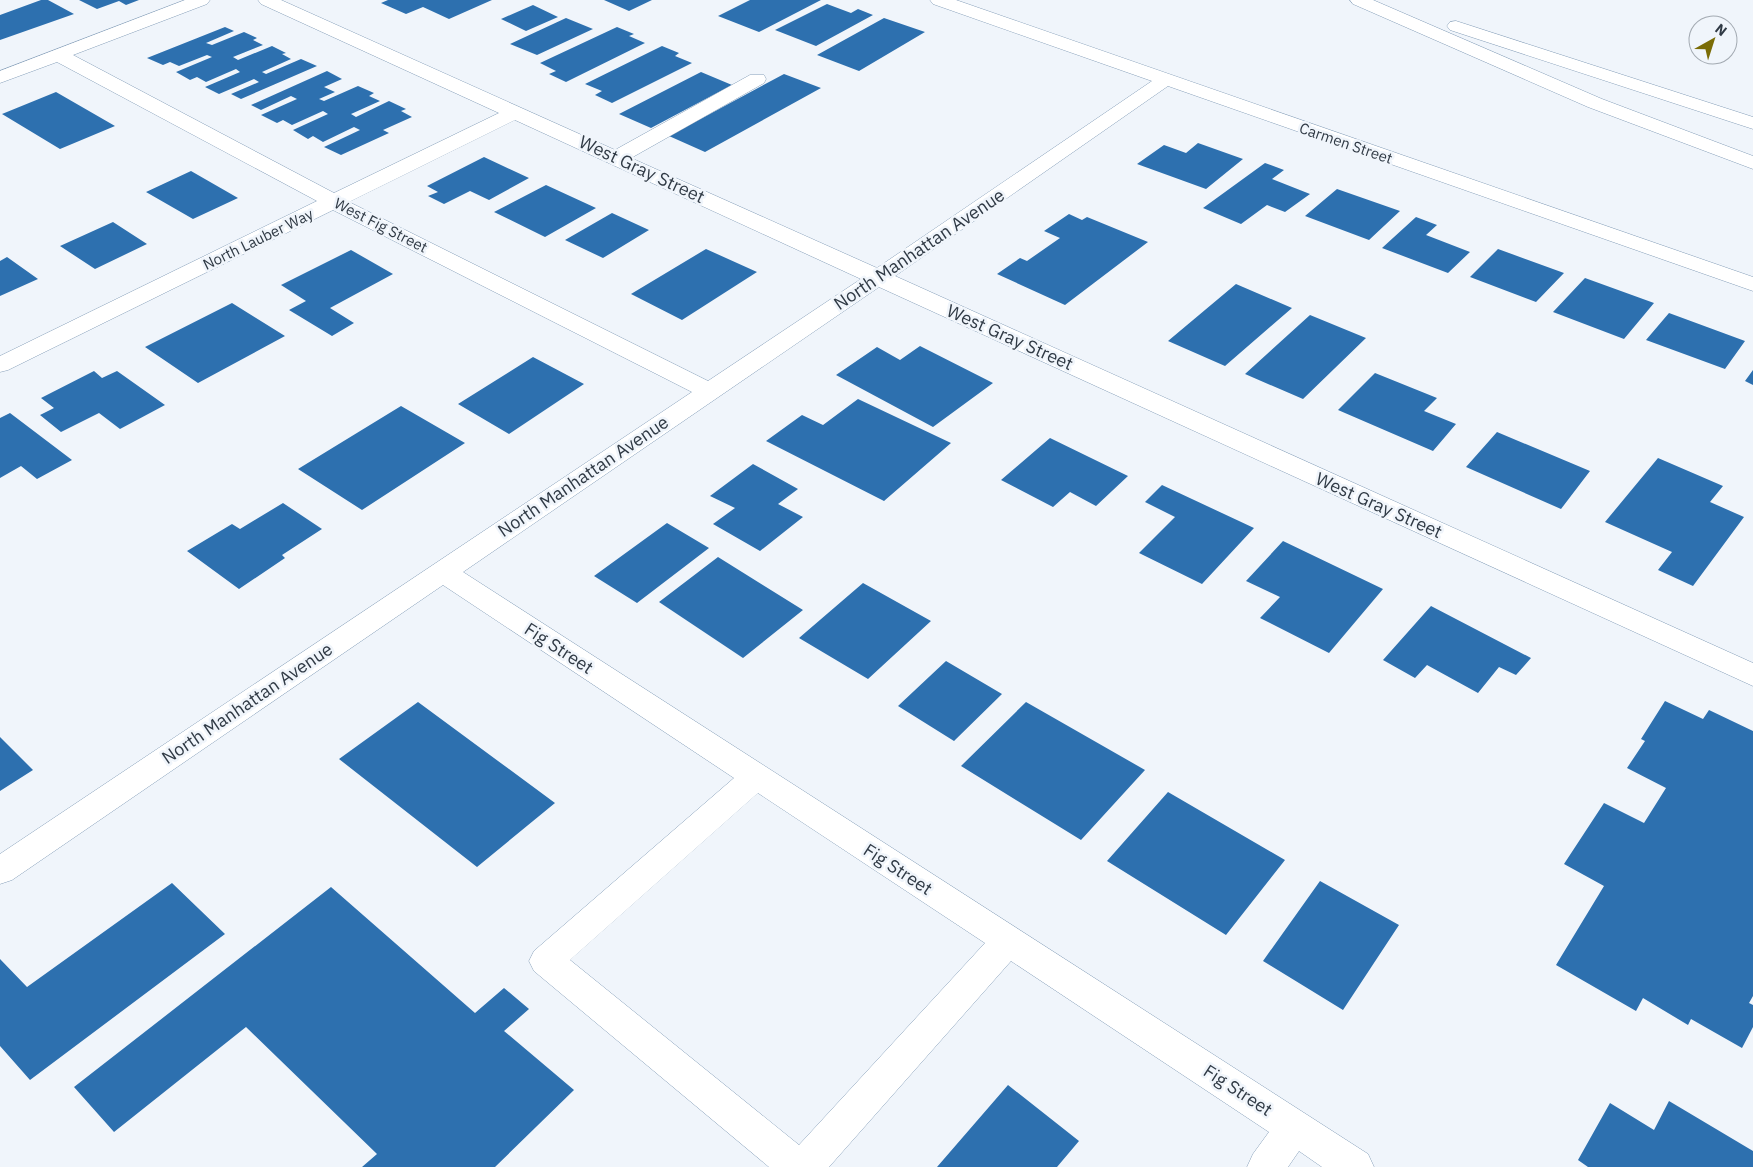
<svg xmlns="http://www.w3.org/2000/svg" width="1753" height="1167" font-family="'IBM Plex Sans',sans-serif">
<rect width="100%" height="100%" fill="#f0f5fb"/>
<path fill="#2d70af" d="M41,0H48L74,14L0,40V15Z
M79,0H139L126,5L119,1L97,9Z
M388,0H492L449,19L423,7L406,14L381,3Z
M604,0H652L629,11Z
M750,0H821L759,32L718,16Z
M827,4L851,13L858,9L873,15L816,46L775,30Z
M533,5L558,17L526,31L501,19Z
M566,18L593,29L537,55L510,44Z
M884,18L925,32L859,71L817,55Z
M225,27L234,31L206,43L212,45L244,32L257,38L253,40L263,45L233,57L238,60L272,46L286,53L282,54L291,59L262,72L266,74L301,59L317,66L241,99L231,94L259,82L254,79L219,94L205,87L240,72L236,69L206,82L197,77L190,80L176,72L212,57L207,55L179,66L170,62L163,65L147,58Z
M617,27L634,34L629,36L645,43L566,82L549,74L556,71L540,63Z
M662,46L679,53L675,56L692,63L612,103L595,95L602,91L585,84Z
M327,71L342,79L324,87L335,92L319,99L324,101L358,86L374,93L369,96L380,101L351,114L356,117L389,101L406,109L401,111L412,117L383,130L389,133L341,155L324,147L360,130L354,127L323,142L313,136L308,139L293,130L328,114L323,111L292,125L283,120L277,123L261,115L297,99L291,96L261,110L251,105Z
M701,72L732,85L651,128L619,114Z
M784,74L821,88L705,152L669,136Z
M56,92L115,126L60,149L2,114Z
M1198,143L1243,159L1206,189L1137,164L1164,145L1186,153Z
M484,157L529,178L489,200L470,191L444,204L428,196L438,192L427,186Z
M1265,163L1284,170L1272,179L1310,194L1285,212L1267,205L1241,224L1203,208Z
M191,171L238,198L193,219L146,192Z
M546,185L596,208L545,237L494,212Z
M1337,189L1400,211L1369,240L1305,216Z
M612,213L649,230L603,258L565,240Z
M1069,214L1082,220L1087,217L1148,242L1065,305L997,274L1020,258L1027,261L1060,238L1044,231Z
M1416,217L1437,225L1426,235L1470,252L1448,273L1382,248Z
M113,222L147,244L95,269L60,246Z
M706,249L757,272L682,320L631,294Z
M1498,249L1564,273L1536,302L1470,277Z
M351,250L393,274L330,308L354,323L332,336L289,310L306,301L281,285Z
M7,257L38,279L0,296V261Z
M1585,278L1654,303L1624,339L1553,312Z
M1236,284L1292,308L1225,366L1168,341Z
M232,303L285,336L198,383L145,347Z
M1669,313L1745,341L1725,369L1646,340Z
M1310,315L1366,338L1303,399L1245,374Z
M920,346L993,383L933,427L836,375L877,347L900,360Z
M533,357L584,384L509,434L458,404Z
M1753,370V385L1745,381Z
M94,371L102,378L117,371L165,405L120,429L99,413L61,432L40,415L54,408L41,398Z
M1375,373L1437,398L1424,411L1456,424L1433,451L1338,410Z
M858,399L951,443L884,501L766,441L802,415L823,425Z
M401,406L465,443L362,510L298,469Z
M10,413L72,460L37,479L21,466L0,478V418Z
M1497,432L1590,471L1561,509L1466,467Z
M1050,438L1128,476L1096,506L1070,492L1053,507L1001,480Z
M1658,458L1723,486L1710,502L1744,517L1693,586L1658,570L1672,552L1605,522Z
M753,464L798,489L778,504L803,517L760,551L713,524L735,508L710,496Z
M1162,485L1254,528L1202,584L1139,553L1175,517L1145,502Z
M283,503L322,529L282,555L285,558L239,589L187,551L232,524L240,529Z
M667,523L709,548L637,603L594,576Z
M1283,541L1383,589L1329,653L1260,618L1280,597L1246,581Z
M718,557L803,610L743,658L659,602Z
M863,583L931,621L868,679L799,638Z
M1431,606L1531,658L1516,675L1499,667L1478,693L1427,665L1415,678L1383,660Z
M946,661L1002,694L954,741L898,706Z
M1665,701L1703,719L1709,710L1753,731V996L1749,1003L1753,1005V1027L1742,1048L1691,1019L1688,1025L1643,998L1636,1011L1556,965L1604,886L1564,864L1604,803L1644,823L1666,788L1627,768L1645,741L1641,739Z
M418,702L555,803L477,867L339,759Z
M1026,702L1145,770L1081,840L961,766Z
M0,737L33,770L0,791Z
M1168,792L1285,860L1226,935L1107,861Z
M1320,881L1399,925L1343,1010L1263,961Z
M172,883L225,934L30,1080L0,1046V959L27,987Z
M331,887L475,1013L504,988L529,1009L504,1031L574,1090L495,1167H362L377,1154L246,1027L114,1132L74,1087Z
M1008,1085L1079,1141L1057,1167H937Z
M1669,1101L1753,1151V1167H1588L1578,1160L1610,1103L1654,1130Z"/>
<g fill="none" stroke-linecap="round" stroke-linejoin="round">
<g stroke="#869fb9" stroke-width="1">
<path id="minor" d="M185,0H210L207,4L73,55L334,193L499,113L261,4L258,0H281L615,150L750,75H764L766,79L764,83L631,158L877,268L1152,81L933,4L930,0H956L1753,277V291L1168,86L895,276L1753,663V686L879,287L463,572L1368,1154L1374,1167H1322L1299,1151L1288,1167H1247L1253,1154L1269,1132L1011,961L829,1167H769L534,971L529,961L534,951L734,778L443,585L12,880L0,884V854L692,392L333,210L8,370L0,372V356L317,201L57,62L0,83V71ZM515,120L861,279L708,381L349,202ZM758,793L985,943L799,1145L570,960Z"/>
</g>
<g stroke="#869fb9" stroke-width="1">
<path id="highway" d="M1350,0H1373L1602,99L1753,156V169L1588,107L1353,4Z
M1456,21L1753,117V129L1450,30L1447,26L1450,22Z"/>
</g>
<use href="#minor" fill="#fff" fill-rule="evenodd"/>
<use href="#highway" fill="#fff" fill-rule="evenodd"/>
</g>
<g text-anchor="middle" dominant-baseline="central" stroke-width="5" stroke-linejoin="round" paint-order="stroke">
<g font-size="15" fill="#303a45" stroke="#f0f5fb">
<text transform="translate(1346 143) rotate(19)">Carmen Street</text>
<text transform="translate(381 225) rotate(27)">West Fig Street</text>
<text transform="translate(258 239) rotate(-26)">North Lauber Way</text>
</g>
<g font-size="18" fill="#303a45" stroke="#f0f5fb">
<text transform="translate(642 169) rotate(25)">West Gray Street</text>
<text transform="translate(919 249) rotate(-34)">North Manhattan Avenue</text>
<text transform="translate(1010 337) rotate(24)">West Gray Street</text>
<text transform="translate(583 476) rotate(-34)">North Manhattan Avenue</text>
<text transform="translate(1379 505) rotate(24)">West Gray Street</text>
<text transform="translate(559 648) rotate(33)">Fig Street</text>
<text transform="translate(247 703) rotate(-34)">North Manhattan Avenue</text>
<text transform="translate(898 869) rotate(33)">Fig Street</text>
<text transform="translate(1238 1090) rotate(33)">Fig Street</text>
</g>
</g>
<g transform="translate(1713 40) rotate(39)"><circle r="24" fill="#f0f5fb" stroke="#a3aab2"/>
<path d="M0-4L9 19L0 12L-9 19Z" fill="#7a6c06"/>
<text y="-8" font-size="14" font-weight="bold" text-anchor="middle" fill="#303a45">N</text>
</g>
</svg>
